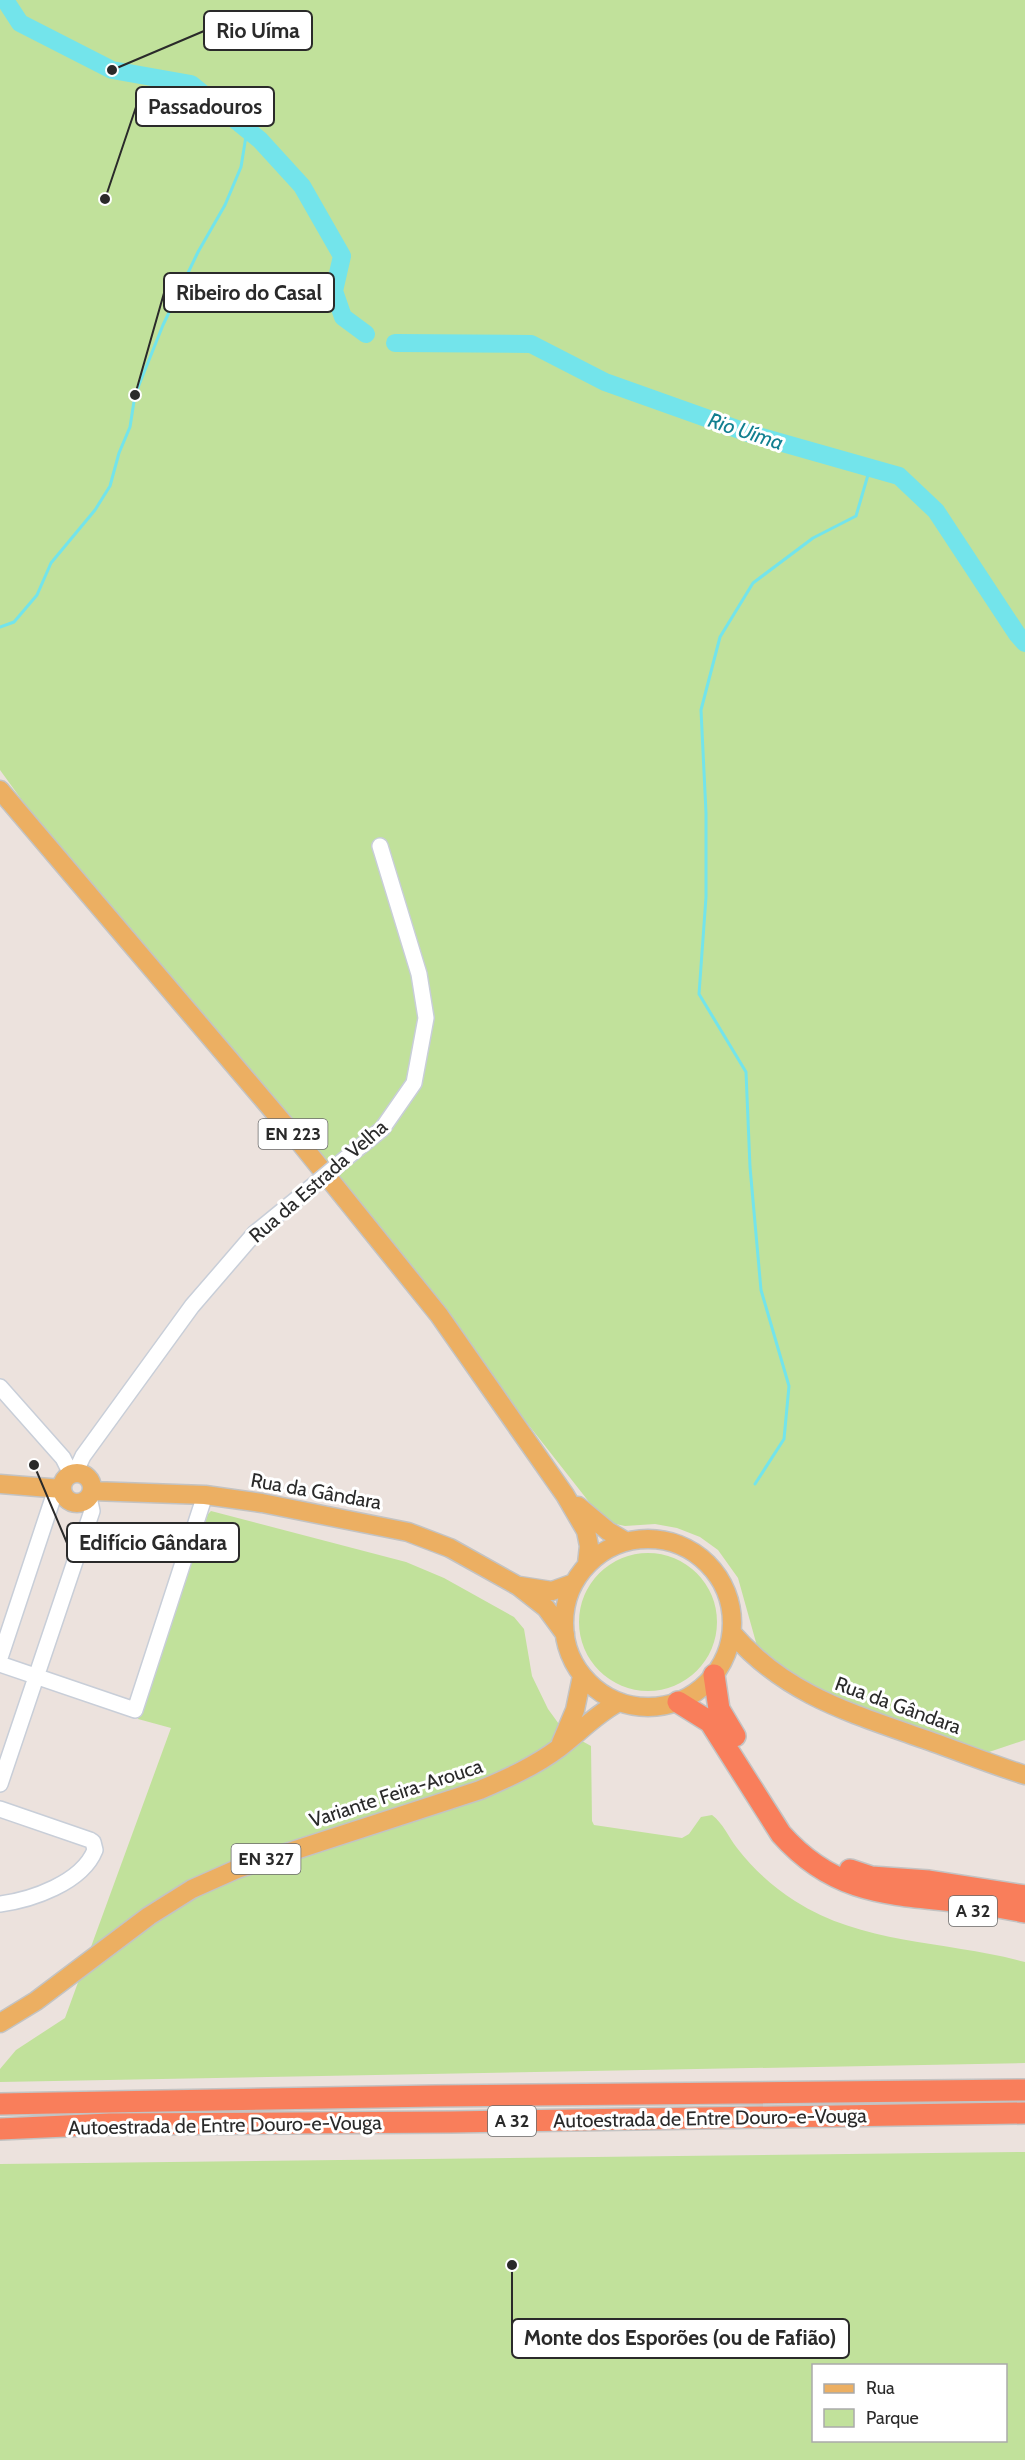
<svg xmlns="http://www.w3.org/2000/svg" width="1025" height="2460" font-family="Cabin,sans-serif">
<rect width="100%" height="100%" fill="#ece2dd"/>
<path fill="#c1e19b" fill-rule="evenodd" d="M0,0H1025V1740L986,1753L835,1698L787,1672L757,1646L738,1578L718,1550L700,1537L677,1528L655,1524L625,1526L611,1523L593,1507L341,1186L48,836L0,770Z
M211,1511L406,1562L444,1578L514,1617L524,1629L532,1676L548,1709L564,1731L591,1746L592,1821L594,1825L682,1838L689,1834L701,1817L712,1815C723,1823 729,1838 737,1848C753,1869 773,1887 795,1901C863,1945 949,1941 1025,1962V2063L0,2082V2069L16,2050L65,2018L171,1728L138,1719L208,1514Z
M579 1622a69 69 0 1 1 138 0a69 69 0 1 1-138 0Z
M1025,2152V2460H0V2164ZM814,2366H1006V2440H814Z"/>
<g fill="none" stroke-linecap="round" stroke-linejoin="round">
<path stroke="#73e4eb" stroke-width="3" d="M0,627L14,622L37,595L51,563L95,510L110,486L119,453L130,427L135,395L163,325L198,252L225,205L241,167L247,130
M755,1484L784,1439L789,1386L761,1290L750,1167L746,1072L699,994L706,897V813L701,710L720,637L753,583L813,538L856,516L870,468"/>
<path stroke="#73e4eb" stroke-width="18" d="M5,0L20,23L112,70L191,84L260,140L302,186L342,256L334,291L343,317L366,334
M395,343L531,344L605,382L751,434L899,476L936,511L1017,634L1025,643"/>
<g stroke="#c8ced8" stroke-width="18">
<path id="minor" d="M345,1159L382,1129L414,1083L426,1018L419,974L380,846
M0,1387L63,1458L71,1474
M75,1473L83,1456L192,1306L255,1233L309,1189
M0,1658L53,1498L62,1493
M0,1664L135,1710L205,1495
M0,1784L92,1511L89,1497
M0,1809L90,1840L93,1842L95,1850C82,1883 31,1900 0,1904"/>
</g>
<g stroke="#c3c3c3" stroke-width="21">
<path id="major" d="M0,790L297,1139L439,1315L565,1495L586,1531L589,1546L587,1564
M62 1488a15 15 0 1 1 30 0a15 15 0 1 1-30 0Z
M0,1484L62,1489
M92,1491L205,1495L262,1503L408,1532L450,1548L518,1586L546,1608L565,1634
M578,1506L608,1531L625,1541
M564 1623a84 84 0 1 1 168 0a84 84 0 1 1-168 0Z
M520,1586L552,1591L574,1583
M732,1633C785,1694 848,1712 921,1738C956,1750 990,1764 1025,1775
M561,1743L575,1710L582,1676
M0,2023L36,2001L149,1916L192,1889L237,1869L480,1790C508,1778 535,1766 559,1748C580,1732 596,1714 619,1702"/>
</g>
<g stroke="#c3c3c3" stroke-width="24">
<path id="highway" d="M714,1675L719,1709L735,1736
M678,1702L710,1722L781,1834C835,1895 891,1894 965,1902C985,1904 1005,1908 1025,1912
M850,1870L871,1877L929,1881L1025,1896
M0,2104L435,2096L1025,2090
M0,2129L110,2124L452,2122L1025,2113"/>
</g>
<use href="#minor" stroke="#fff" stroke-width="15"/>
<use href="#major" stroke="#ecaf62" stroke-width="18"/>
<use href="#highway" stroke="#f97e5b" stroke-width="21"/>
<g stroke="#c8ced8" stroke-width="18" stroke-linecap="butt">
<path id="minor-bridge" d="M309,1189L345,1159"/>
</g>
<use href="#minor-bridge" stroke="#fff" stroke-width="15"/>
</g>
<g text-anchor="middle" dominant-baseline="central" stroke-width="6" stroke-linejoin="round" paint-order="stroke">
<g fill="#fff" stroke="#6a6a6a" stroke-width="1.5">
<rect x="258.5" y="1119" width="69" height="30" rx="4.5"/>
<rect x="231.5" y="1844" width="69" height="30" rx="4.5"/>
<rect x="949" y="1896" width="48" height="30" rx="4.5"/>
<rect x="488" y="2106" width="48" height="30" rx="4.5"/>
</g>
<g font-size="18" font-weight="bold" fill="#2a2a2a">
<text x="293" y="1134">EN 223</text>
<text x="266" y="1859">EN 327</text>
<text x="973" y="1911">A 32</text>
<text x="512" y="2121">A 32</text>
</g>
<g font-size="20" fill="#2a2a2a" stroke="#fff">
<text transform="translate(318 1181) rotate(-41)">Rua da Estrada Velha</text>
<text transform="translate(316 1491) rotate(10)">Rua da Gândara</text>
<text transform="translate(898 1705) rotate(20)">Rua da Gândara</text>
<text transform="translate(396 1793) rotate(-18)">Variante Feira-Arouca</text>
<text transform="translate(710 2118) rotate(-1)">Autoestrada de Entre Douro-e-Vouga</text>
<text transform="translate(225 2125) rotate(-1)">Autoestrada de Entre Douro-e-Vouga</text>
</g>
<g font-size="21" font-style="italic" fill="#117f90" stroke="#fff">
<text transform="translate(746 431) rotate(18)">Rio Uíma</text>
</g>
</g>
<path fill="none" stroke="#2a2a2a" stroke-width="2" d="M112 70L204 31M105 199L136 107M135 395L164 293M34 1465L67 1543M512 2265L512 2338"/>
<g fill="#2a2a2a" stroke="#fff" stroke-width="2">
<circle cx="112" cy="70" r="6"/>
<circle cx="105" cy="199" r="6"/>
<circle cx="135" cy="395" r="6"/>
<circle cx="34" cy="1465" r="6"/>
<circle cx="512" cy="2265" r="6"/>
</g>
<g fill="#fff" stroke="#2a2a2a" stroke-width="2">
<rect x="204" y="11" width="108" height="39" rx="6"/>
<rect x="136" y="87" width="138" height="39" rx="6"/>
<rect x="164" y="273" width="170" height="39" rx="6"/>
<rect x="67" y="1523" width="172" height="39" rx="6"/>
<rect x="512" y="2319" width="337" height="39" rx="6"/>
</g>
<g font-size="21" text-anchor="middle" font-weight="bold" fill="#2a2a2a">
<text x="258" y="38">Rio Uíma</text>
<text x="205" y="114">Passadouros</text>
<text x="249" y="300">Ribeiro do Casal</text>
<text x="153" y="1550">Edifício Gândara</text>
<text x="680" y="2345">Monte dos Esporões (ou de Fafião)</text>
</g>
<rect x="812" y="2364" width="195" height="78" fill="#ffffff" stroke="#aaaaaa" stroke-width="1.5"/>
<rect x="824" y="2384" width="30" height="9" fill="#ecaf62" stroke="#aaaaaa" stroke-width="1.5"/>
<text x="866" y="2394" font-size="18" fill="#2a2a2a">Rua</text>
<rect x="824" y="2409" width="30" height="18" fill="#c1e19b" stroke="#aaaaaa" stroke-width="1.5"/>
<text x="866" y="2424" font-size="18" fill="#2a2a2a">Parque</text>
</svg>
